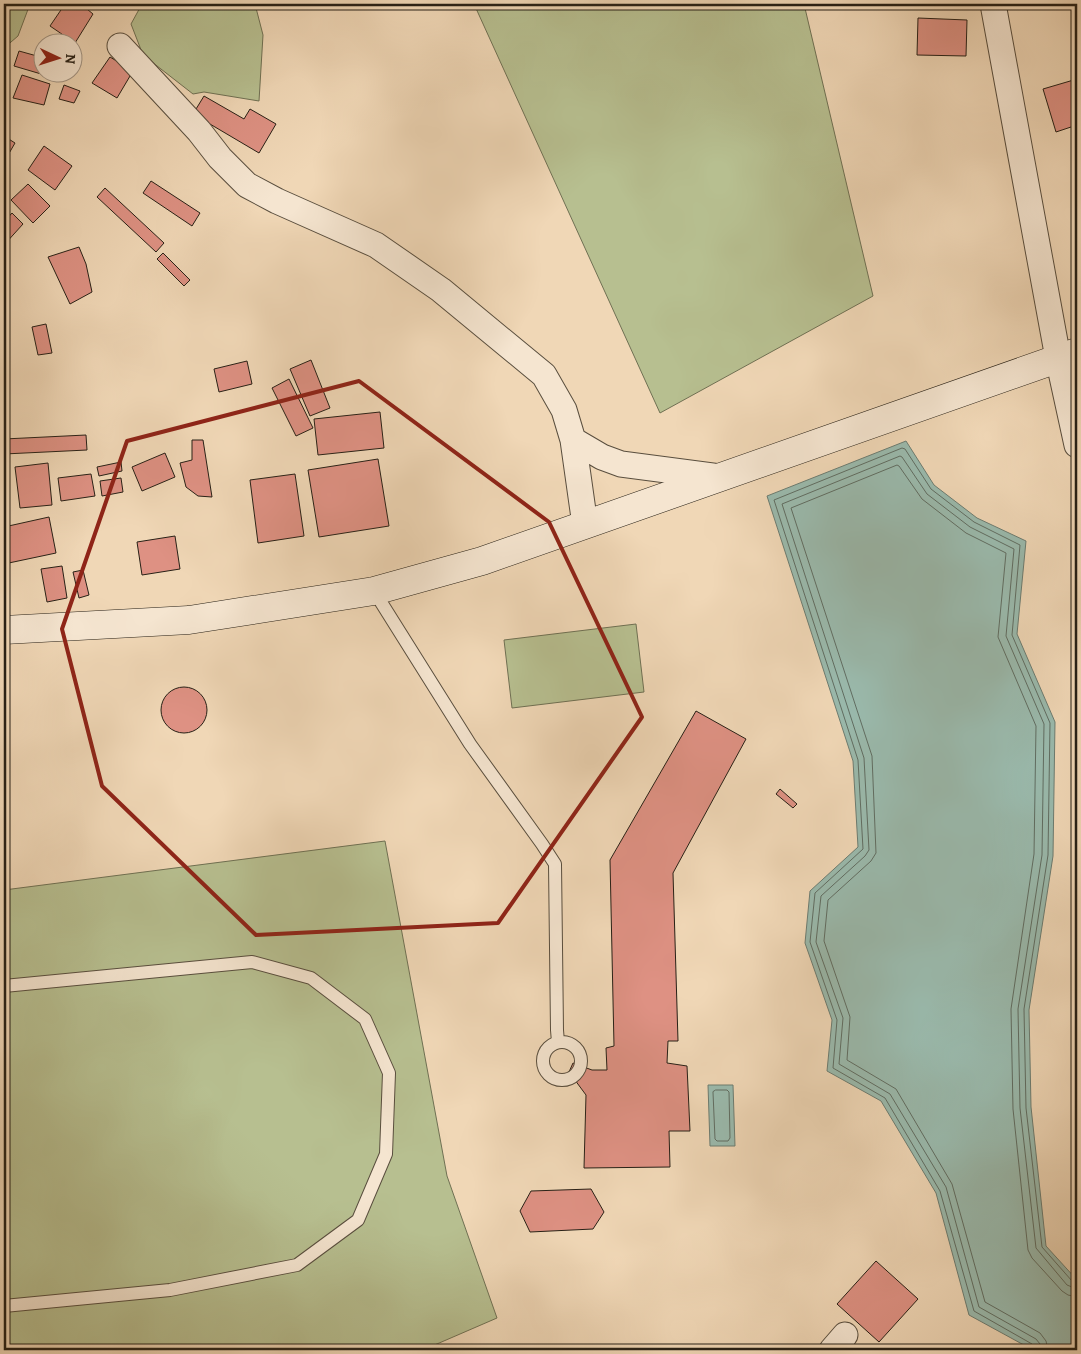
<svg xmlns="http://www.w3.org/2000/svg" width="1081" height="1354" font-family="Alegreya,serif">
<rect width="100%" height="100%" fill="#f0d7b6"/>
<filter id="stains"><feTurbulence type="fractalNoise" baseFrequency=".004" numOctaves="4"/><feColorMatrix values="0 0 0 0 .2 0 0 0 0 .09 0 0 0 0 .02 0 0 0 .5 -.17"/></filter>
<radialGradient id="worn" r=".72"><stop offset=".6" stop-color="#630" stop-opacity="0"/><stop offset="1" stop-color="#630" stop-opacity=".3"/></radialGradient>
<path fill="#b7bf90" stroke="#6f7053" d="M4,4H30L18,36L4,48Z
M142,4H255L263,35L259,101L204,92L193,94L143,55L131,24Z
M474,4H804L873,296L660,413Z
M636,624L644,692L512,708L504,640Z
M385,841L447,1176L497,1318L423,1350H4V890Z"/>
<path fill="#9abaad" stroke="#6c7c71" d="M906,441L934,485L977,518L1026,541L1017,634L1055,722L1053,856L1029,1010L1031,1107L1046,1246L1077,1280V1350H1033L969,1315L936,1193L881,1101L827,1071L832,1020L805,943L810,891L858,847L853,761L767,496Z
M708,1085H733L735,1146H710Z"/>
<g fill="none" stroke-linecap="round" stroke-linejoin="round">
<path stroke="#606d62" stroke-width="1" d="M716,1090H727L729,1092L730,1138L728,1141H717L715,1139L713,1092Z
M1034,1350L1032,1344L974,1311L940,1191L885,1098L833,1068L837,1020L810,942L815,893L863,849L858,760L774,500L902,448L905,449L931,489L974,522L1020,545L1012,635L1050,723L1048,855L1024,1009L1026,1108L1042,1247L1072,1281L1077,1283
M1041,1350L1040,1344L1036,1339L979,1307L946,1187L890,1094L839,1064L843,1018L816,942L821,896L865,856L869,850L864,758L782,504L900,456L902,457L927,494L970,527L1014,549L1006,636L1044,724L1042,855L1018,1009L1020,1108L1036,1248L1067,1285L1077,1289
M1048,1350L1046,1341L1040,1333L985,1302L952,1184L896,1089L847,1060L850,1017L824,941L828,900L871,861L876,853L872,756L791,508L897,465L899,466L922,499L966,533L1006,553L998,637L1036,726L1034,854L1011,1009L1013,1109L1028,1250L1032,1258L1062,1291L1068,1295L1077,1297"/>
</g>
<path fill="#de9183" stroke="#272016" d="M65,4H81L93,14L75,43L50,26Z
M918,18L967,20L966,56L917,55Z
M19,51L37,56L42,51V72H50L48,76L14,66Z
M110,57L133,71L117,98L92,83Z
M22,75L50,84L44,105L13,98Z
M1077,79V125L1056,132L1043,89Z
M64,85L80,91L74,103L59,99Z
M204,96L244,119L250,109L276,124L259,153L193,114Z
M4,136L15,143L4,162Z
M44,146L72,166L55,190L28,170Z
M151,181L200,213L192,226L143,193Z
M28,184L50,206L33,223L11,200Z
M105,188L164,243L156,252L97,197Z
M12,213L23,224L4,245V222Z
M79,247L86,264L92,292L70,304L48,257Z
M163,253L190,280L184,286L157,259Z
M46,324L52,353L38,355L32,327Z
M4,343L8,360L4,361Z
M311,360L330,408L310,416L290,369Z
M247,361L252,384L219,392L214,369Z
M289,379L313,428L296,436L272,388Z
M380,412L384,448L318,455L314,419Z
M86,435L87,450L4,454V439Z
M192,440H203L212,497L198,496L186,487L180,463L192,460Z
M165,453L175,477L142,491L132,467Z
M378,459L389,526L319,537L308,470Z
M121,462L122,471L99,476L97,467Z
M48,463L52,505L20,508L15,467Z
M4,465H9V488H4Z
M91,474L95,496L61,501L58,478Z
M295,474L304,536L258,543L250,480Z
M121,478L123,492L102,496L100,481Z
M49,517L56,553L4,564V527Z
M175,536L180,569L142,575L137,542Z
M62,566L67,598L47,602L41,569Z
M83,570L89,595L79,598L73,572Z
M161 710a23 23 0 1 1 46 0a23 23 0 1 1-46 0Z
M696,711L746,739L673,873L678,1041H668L667,1063L687,1066L690,1131H669L670,1167L584,1168L586,1095L569,1072L573,1063L592,1070H607L606,1048L614,1046L610,860Z
M780,789L797,804L793,808L776,794Z
M591,1189L604,1212L593,1229L530,1232L520,1211L531,1191Z
M876,1261L918,1299L879,1342L837,1304Z"/>
<g fill="none" stroke-linecap="round" stroke-linejoin="round">
<g stroke="#594e3e" stroke-width="14">
<path id="lane" d="M374,591L470,744L542,844L555,864L557,1030L558,1042
M4,986L252,962L311,978L365,1019L389,1073L386,1154L358,1220L297,1265L170,1290L4,1306
M543 1061a19 19 0 1 1 38 0a19 19 0 1 1-38 0Z"/>
</g>
<g stroke="#594e3e" stroke-width="27">
<path id="street" d="M993,4L1058,358L1077,445
M120,46L199,131L220,158L247,185L277,201L376,245L441,290L544,375L564,410L573,440L585,525
M573,440L602,457L621,464L720,477
M832,1350L845,1335"/>
</g>
<g stroke="#272016" stroke-width="29">
<path id="secondary" d="M4,630L189,620L374,591L482,561L1077,352"/>
</g>
<use href="#lane" stroke="#f5e5d0" stroke-width="12"/>
<use href="#street" stroke="#f5e5d0" stroke-width="25"/>
<use href="#secondary" stroke="#f5e5d0" stroke-width="28"/>
</g>
<path fill="none" stroke="#8f2418" stroke-width="4" stroke-linejoin="round" d="M359,381L549,522L642,717L498,923L256,935L102,786L62,629L127,441Z"/>
<rect width="1081" height="1354" fill="none" stroke="#f0d7b6" stroke-width="20"/>
<rect x="5" y="5" width="1071" height="1344" fill="none" stroke="#272016" stroke-width="2.5"/>
<rect x="10" y="10" width="1061" height="1334" fill="none" stroke="#272016"/>
<g transform="translate(58 58) rotate(94)"><circle r="24" fill="#f5e5d0" stroke="#a39686"/>
<path d="M0-4L9 19L0 12L-9 19Z" fill="#8f2418"/>
<text y="-8" font-size="14" font-weight="bold" text-anchor="middle" fill="#272016">N</text>
</g>
<rect width="100%" height="100%" filter="url(#stains)"/>
<rect width="100%" height="100%" fill="url(#worn)"/>
</svg>
